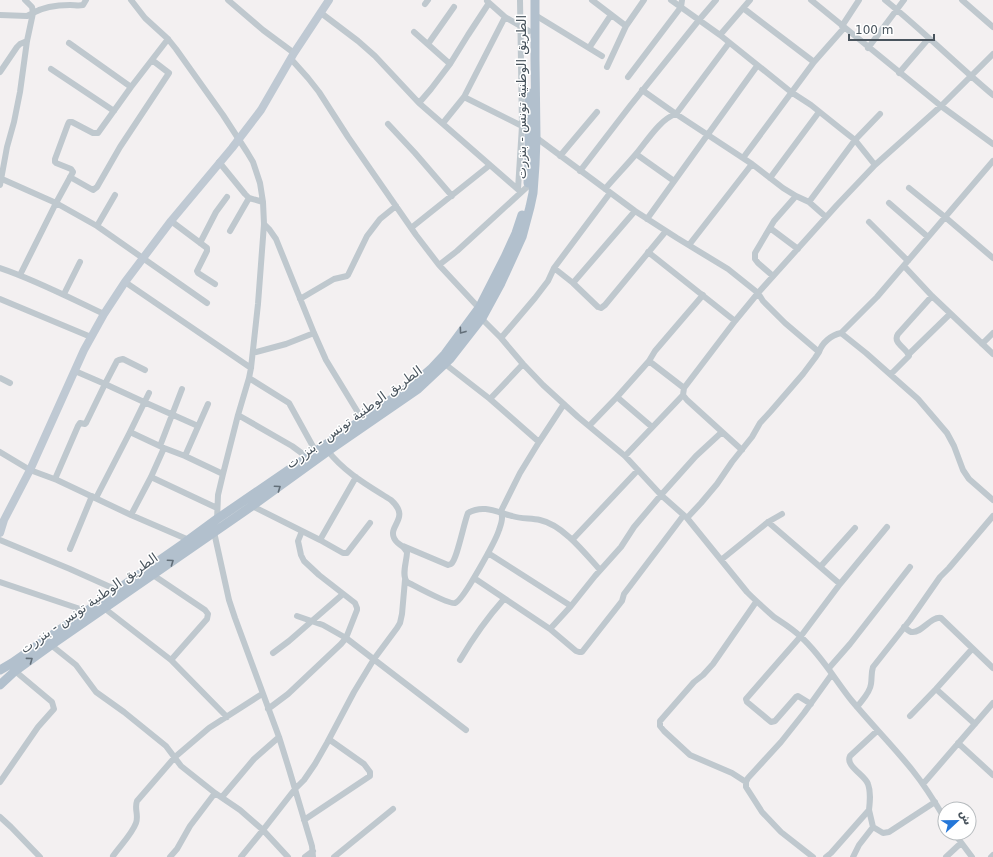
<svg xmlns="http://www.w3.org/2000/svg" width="993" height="857" font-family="'DejaVu Sans','Noto Naskh Arabic',sans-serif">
<rect width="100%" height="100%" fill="#f3f0f1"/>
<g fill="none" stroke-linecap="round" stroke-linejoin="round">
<path stroke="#bfc8ce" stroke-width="6" d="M131,0L145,18L168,39L176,49L223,115L247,152L253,162L260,183L263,202L264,224L258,304L251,368L249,378L238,415L223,474L218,495L217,520
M228,0L263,30L294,53
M592,0L626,26
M671,0L720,35L791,92L811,105L841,129L855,140L875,165
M811,0L941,106L993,144
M885,0C922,30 956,64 993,95
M962,0L993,27
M487,1L505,17L529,31
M425,4L428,0
M743,8L814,62
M321,13L358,41L375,56L419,103L521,192
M0,15L27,16L33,13L32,7L25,0
M535,15L602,56
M842,26L859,0
M414,32L450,64
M720,35L750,0
M69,43L131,87
M428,44L454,7
M589,48L611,15
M868,48L904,0
M291,59L308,78L319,92L348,137L416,235L439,265L479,308
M607,67L626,26L644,0
M51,69L114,111
M0,72L17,47L20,44L27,41
M899,73L929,38
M628,77L681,7L682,0
M642,90L676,114L752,164L783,188L796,196L809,202L826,217
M464,97L522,126
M419,103L431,89L450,64L468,35L489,3
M443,123L464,97L505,17
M388,124L415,153L452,196
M534,136L635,211L677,238L728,269L758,293L763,301L785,323L819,352C822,343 831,335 841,333L877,297L993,161
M636,154L674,181
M560,156L597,112
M743,158L814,62L844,28
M219,162L245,194L249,198L263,202
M580,171L630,106L699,20L716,0
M70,177L93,190L97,187L120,147L169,73L152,60
M770,178L819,112
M2,179L56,203L97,226L207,303
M0,185L7,147L14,122L20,92L27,41L33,13C45,6 57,5 70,5C75,5 78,6 83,5L86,0
M909,188L945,217L993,258
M518,189L522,126L520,0
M605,189C615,177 626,166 636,154C647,141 660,119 676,114L729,43
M809,202L855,140L880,114
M889,203L928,237
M647,219L757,66
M171,221L207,248V251L197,271L198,273L215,284
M869,222L908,261
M264,224L269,229L276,239L314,333L326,360L362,419
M97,226L115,195
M411,228L490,165
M770,228L798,249
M230,231L249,198
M200,243L216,212L227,197
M689,245L752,164
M648,252L735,321
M439,265L457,251L527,187
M904,266L932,296L993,354
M0,268C36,280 70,298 104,314
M554,268L573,283L598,307L601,308L605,305L666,231
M20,275L56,203L73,172L71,169L56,163L55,162V159L68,124L69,122H72L93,133H98L131,87L168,39
M773,276L758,263L755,259V253L774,221L796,196
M125,282L251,368
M573,283L635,211
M64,294L80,262
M0,299L91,337
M300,299L334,279L347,276L348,275L367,236L380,219L396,206
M479,316L501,338L523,364L543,385L578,417L625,456L661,495L687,518L747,592C756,601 765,609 774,617C783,623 793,629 801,637C822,656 835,680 852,701C872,725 894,747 913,771C925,786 935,802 945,819
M841,333L866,353L918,399L947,433L954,446L963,470L969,479L993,500
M501,338L535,298L548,281L554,268L610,193
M982,344L993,333
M253,353L286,344L314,333
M909,354L950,314
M445,364L490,399L539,442
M75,371L105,384L144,402L198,426
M891,374L909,356C907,348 892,343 898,334L932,296
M0,378L10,383
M249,378L289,403L316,452
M684,388L649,361L655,351L703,295
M617,397L652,427
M490,399L523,364
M238,415L292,446L307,457
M589,426L617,397L649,361
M130,432L164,448L185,456L223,474
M160,446L182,389
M742,450L687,400L683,395L684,388L735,321L758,293L837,205L875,165L941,106L993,54
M328,451C345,473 369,486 391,500C411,518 388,525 394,538C396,543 400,544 403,547C405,549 406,551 407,552C407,561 401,575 407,582C415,586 449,605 455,603C463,601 496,540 499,530C500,527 502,522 502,518C502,515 501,512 502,509L520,473L539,442L564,404
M0,452L30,470L57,480L131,515L189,540
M185,456L208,404
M625,456L683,395
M151,477L217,508
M55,479L78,426L80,423L85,424L86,423L105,384L117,361L119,360L123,359L145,370
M96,498L130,432L149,393
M252,506L320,540L356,477
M131,515L151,477L164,448
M687,518L701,503L717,484L732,462L752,437L760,423L771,411L803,374L815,358L819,352
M768,522L840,584
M215,529L214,532L229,600L235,618L279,737L289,769L312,846L313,857
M573,539L638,470
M0,540L70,569L117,590
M320,540L343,553H347L370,523
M403,546L448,565C449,564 450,565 451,564C457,560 464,522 468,513C483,504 497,512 512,516C521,519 531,518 540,520C563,525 585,553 600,570
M70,549L92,496
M488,553L571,606
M721,560L768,522L782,514
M821,566L855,528
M153,575L205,610L208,614L207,619L171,660
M474,578L550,629L571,606L595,576L621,547L634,527L661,495L696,456L722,432
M0,582L86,611
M104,608L171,660L227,717
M297,616L323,625L346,638L466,730
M904,627C907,629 909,632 912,632C922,633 931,616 941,618L993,668
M550,629L576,651L579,652H582L622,601L624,594L683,516
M51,645L76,665L96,692L124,712L166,746L181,766L215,793L240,810L263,830L295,789L304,780L315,764L327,743L354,692L374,659L397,628L400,623L402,614L405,580
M972,649L936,689L975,724
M273,653L289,641L343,594
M460,660C473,638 487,618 504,599
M829,668L850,644L910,567
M811,704L798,696L796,697L775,721L771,722L747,702L746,699L801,636L840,584L887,527
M857,707C862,700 870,693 871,684C872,678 871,673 873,667L910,620L940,577L949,568L993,516
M268,709L288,694L341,644L346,638L357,610V608L355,603L319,575L304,561L301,555L298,541L302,531
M910,716L936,689
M958,743L993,775
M0,782L38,727L54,709L52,702L15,671
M746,782L732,773L690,755L664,731L660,726V721L694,682L703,675L713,664L756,602
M923,784L993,703
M222,797L254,759L279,737
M869,810C870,801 871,792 868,784C865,775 845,766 850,756L877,731
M0,817L11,827L40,857
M304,820L370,776V772L364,764L330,740
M954,833L972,857
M113,856C120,846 132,834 136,823C139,815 134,809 137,801L175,757L209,728L262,694
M170,857L177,849L190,826L215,793
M241,857L263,830L288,857
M305,857L313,851
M334,857L393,809
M813,857L781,832L762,812L746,787V782L748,778L781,742L804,713L832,674
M826,857L831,853L869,810L873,827
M853,857L859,845L873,827L883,833L889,832L935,802
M946,857L961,843
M991,857L993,855"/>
<path stroke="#bfc9d3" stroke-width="8" d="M0,533L4,520L30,470L84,350L104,314L125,282L171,221L232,148L261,110L294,53L329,0"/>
<path stroke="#b2c0cd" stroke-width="9" d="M528,183L529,160V93
M0,670L12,663L183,544L217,519L379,408L416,382L431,369L445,354L479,308L505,257L516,233L522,215
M0,685L15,671L51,645L252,506L328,451L418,389L450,359L482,318L501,283L522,237L530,207L533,193L535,165L536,138L535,60V0"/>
</g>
<defs><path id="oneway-chevron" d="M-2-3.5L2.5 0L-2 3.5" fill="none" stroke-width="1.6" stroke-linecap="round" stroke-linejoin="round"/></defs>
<g stroke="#636f79">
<use href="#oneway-chevron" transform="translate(462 331) rotate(126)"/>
<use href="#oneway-chevron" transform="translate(278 488) rotate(-35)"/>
<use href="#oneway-chevron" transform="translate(171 562) rotate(-35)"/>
<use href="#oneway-chevron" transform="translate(30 660) rotate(-36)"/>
</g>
<g text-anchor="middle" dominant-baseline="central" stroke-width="3" stroke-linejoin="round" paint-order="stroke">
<g font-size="13" fill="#49545d" stroke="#fff">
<text transform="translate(521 97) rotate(-90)">الطريق الوطنية تونس - بنزرت</text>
<text transform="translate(354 417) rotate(-36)">الطريق الوطنية تونس - بنزرت</text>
<text transform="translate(89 603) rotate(-35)">الطريق الوطنية تونس - بنزرت</text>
</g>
</g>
<g transform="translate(957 821) rotate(68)"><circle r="19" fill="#ffffff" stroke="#b6bbbe"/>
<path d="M0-3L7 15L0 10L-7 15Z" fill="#2577d8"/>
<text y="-6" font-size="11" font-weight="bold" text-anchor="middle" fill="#49545d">ش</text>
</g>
<path d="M849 34v6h85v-6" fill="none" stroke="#49545d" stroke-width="2"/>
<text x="855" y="34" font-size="12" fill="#49545d" stroke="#ffffff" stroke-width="3" paint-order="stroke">100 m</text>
</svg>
